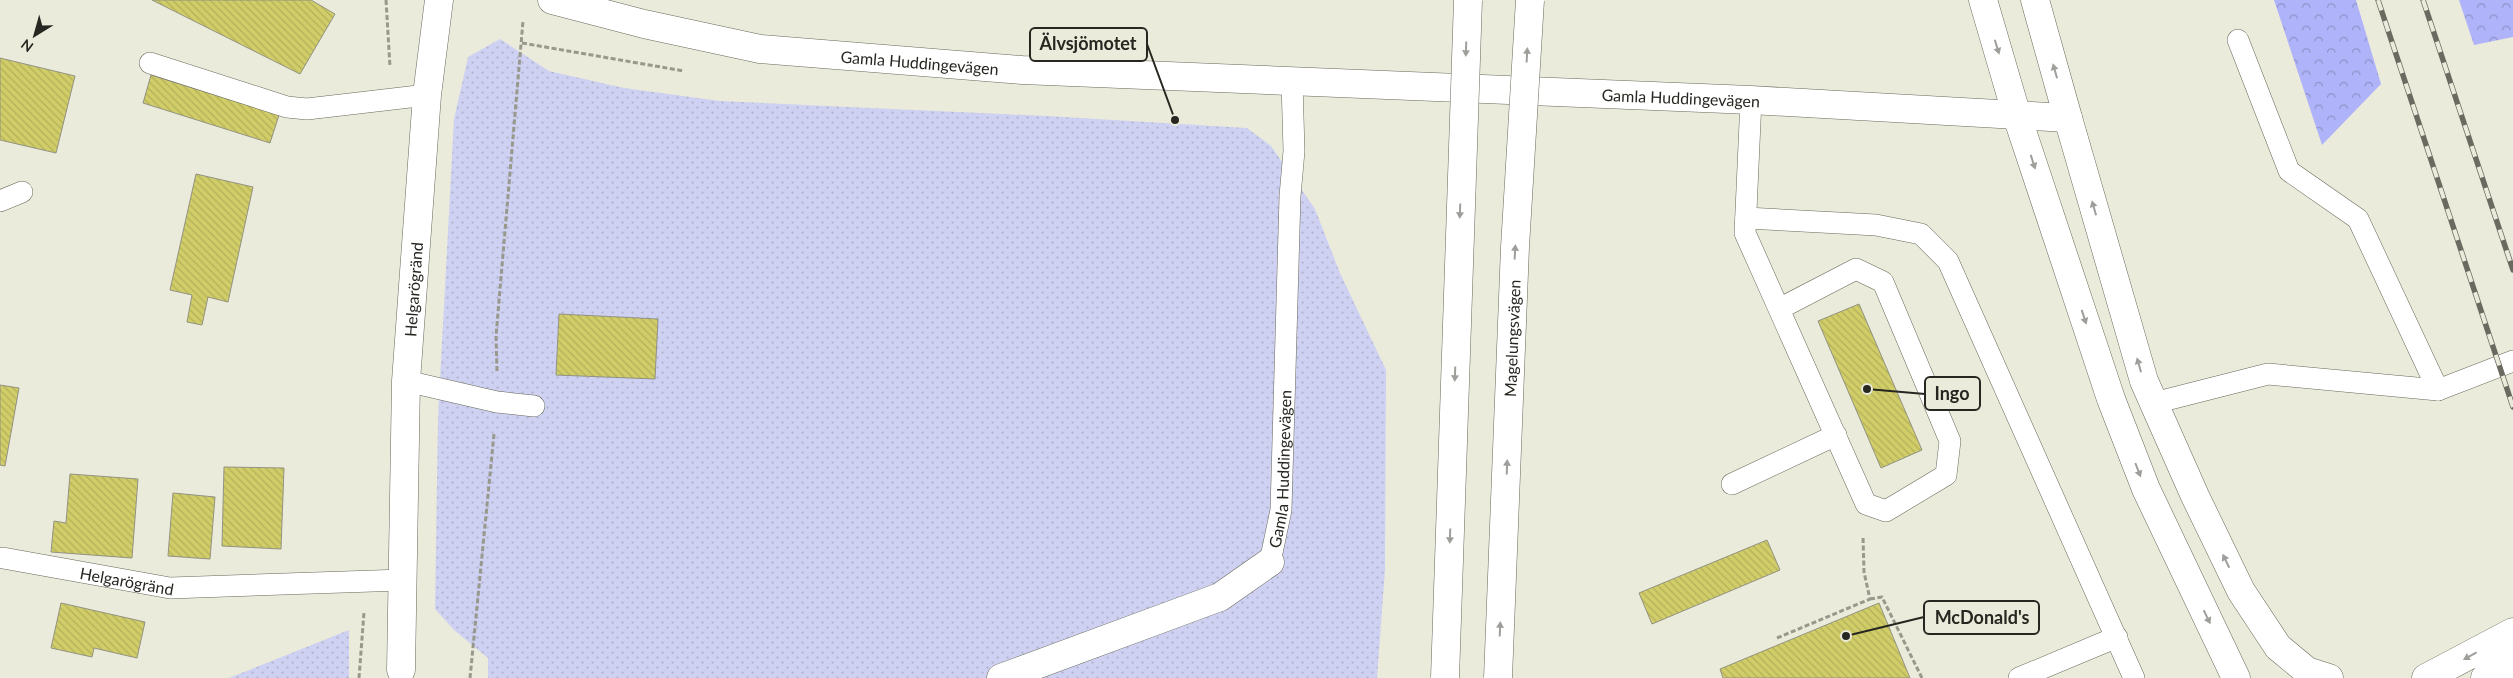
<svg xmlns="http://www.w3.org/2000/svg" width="2513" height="678" font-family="Lato,sans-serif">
<defs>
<pattern id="grass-dots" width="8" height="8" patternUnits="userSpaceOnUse" patternTransform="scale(1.25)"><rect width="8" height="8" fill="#ced1f1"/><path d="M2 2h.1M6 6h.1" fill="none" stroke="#b1b3ce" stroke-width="1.8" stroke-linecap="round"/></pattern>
<pattern id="forest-crowns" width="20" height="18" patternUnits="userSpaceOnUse" patternTransform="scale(1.25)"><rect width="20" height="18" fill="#afb3f9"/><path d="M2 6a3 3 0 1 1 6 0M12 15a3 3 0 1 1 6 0" fill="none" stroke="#8e92c9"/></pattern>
<pattern id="building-back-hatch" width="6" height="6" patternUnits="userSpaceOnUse" patternTransform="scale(1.25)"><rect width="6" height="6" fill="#d1cd68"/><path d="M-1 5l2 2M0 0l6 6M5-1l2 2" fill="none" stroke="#b3b05a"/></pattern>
</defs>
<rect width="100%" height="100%" fill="#ebebdb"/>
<path fill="url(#grass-dots)" d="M500,39L549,71L624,88L720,101L1047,116L1247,128L1271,146L1315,209L1340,273L1386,370L1385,570L1377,678H488V658L454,630L435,609L438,418L454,119L468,57Z
M349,630V678H229Z"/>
<path fill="url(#forest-crowns)" d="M2274,0H2356L2381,84L2322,145Z
M2459,0H2513V37L2474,45Z"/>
<path fill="url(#building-back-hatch)" stroke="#929283" d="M152,0H311L335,14L300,74Z
M0,58L75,76L56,153L0,140Z
M151,75L279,115L270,143L143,103Z
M196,174L253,187L228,302L208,297L202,325L187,322L192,295L170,290Z
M1859,304L1922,450L1881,468L1818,321Z
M559,314L658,319L655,379L556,375Z
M0,385L19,388L5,466L0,465Z
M224,467L284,468L281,549L222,546Z
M70,474L138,479L132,558L51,552L54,521L66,523Z
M173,493L215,497L210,559L168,556Z
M1767,540L1780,570L1652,624L1639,593Z
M61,603L145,622L137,658L94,648L92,657L51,648Z
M1879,603L1910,678H1723L1720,669Z"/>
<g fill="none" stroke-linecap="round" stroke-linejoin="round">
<g stroke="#68685a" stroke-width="22">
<g id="lane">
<path d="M2238,40L2289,171L2358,219L2438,390"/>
<path d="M150,63L287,107L307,109L427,95"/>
<path d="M1751,100L1745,233L1866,504L1886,511L1946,475L1950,441L1883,282L1856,269L1779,309"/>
<path d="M0,201L22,192"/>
<path d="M1746,218L1876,225L1921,234L1948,261L2134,678"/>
<path d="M406,381L497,402L534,406"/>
<path d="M2154,403L2268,374L2438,390L2513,361"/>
<path d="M1732,484L1836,435"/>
<path id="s1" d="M3,558L170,588L403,580"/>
<path id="s2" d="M1270,562L1281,510L1290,196L1294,151L1292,82"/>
<path d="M2019,678L2117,637"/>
</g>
</g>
<g stroke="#68685a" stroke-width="29">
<g id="street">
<path id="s3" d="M401,670L406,381L427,95L439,0"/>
<path d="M1001,678L1220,597L1270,562"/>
</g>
</g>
<g stroke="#68685a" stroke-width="29">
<g id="secondary">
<path id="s4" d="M552,0L644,24L760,49L1022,70L1751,100L2068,118L2035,0"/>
<path d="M1983,0L2017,116"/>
</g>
</g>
<g stroke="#68685a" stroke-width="29">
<path id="primary" d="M2017,116L2111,399L2146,489L2236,678
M2068,118L2144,381L2195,496L2241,591L2278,647L2307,671L2329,678
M2426,678L2513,632
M2485,678L2513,662"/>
</g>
<path stroke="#98988c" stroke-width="3" stroke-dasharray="5 2.5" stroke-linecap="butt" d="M386,0L390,67
M522,43L684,71
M497,371L496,336L523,21
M1870,599L1882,597L1922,678
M1777,638L1870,599L1864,572L1863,537
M359,678L364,612
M470,678L494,434"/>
<use href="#lane" stroke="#fff" stroke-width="21"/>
<use href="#street" stroke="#fff" stroke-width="28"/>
<use href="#secondary" stroke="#fff" stroke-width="28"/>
<use href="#primary" stroke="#fff" stroke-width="28"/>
<g stroke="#6a6a60" stroke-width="5.5">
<path id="rail" d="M2378,0L2513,407
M2423,0L2513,270"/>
</g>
<use href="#rail" stroke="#ebebdb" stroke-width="4" stroke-dasharray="11" stroke-linecap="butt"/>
<g stroke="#68685a" stroke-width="29" stroke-linecap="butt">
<g id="secondary-bridge">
<path d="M1445,678L1468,0"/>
<path id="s5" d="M1498,678L1515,247L1530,0"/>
</g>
</g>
<use href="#secondary-bridge" stroke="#fff" stroke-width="28"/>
</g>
<defs><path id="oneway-solid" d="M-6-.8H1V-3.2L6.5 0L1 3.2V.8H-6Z" transform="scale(1.25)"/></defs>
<g fill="#9e9e9b">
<use href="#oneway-solid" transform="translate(1997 47) rotate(73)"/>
<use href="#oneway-solid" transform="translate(1466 49) rotate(92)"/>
<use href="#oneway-solid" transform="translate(1527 55) rotate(-87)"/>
<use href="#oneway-solid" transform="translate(2055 71) rotate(-106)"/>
<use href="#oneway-solid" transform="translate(2033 162) rotate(72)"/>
<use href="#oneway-solid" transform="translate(2094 208) rotate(-106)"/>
<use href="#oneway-solid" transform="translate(1460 211) rotate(92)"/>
<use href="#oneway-solid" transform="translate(1515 252) rotate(-87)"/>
<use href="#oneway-solid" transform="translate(2084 317) rotate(72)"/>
<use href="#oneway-solid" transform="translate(2139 365) rotate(-106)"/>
<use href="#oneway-solid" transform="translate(1455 374) rotate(92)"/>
<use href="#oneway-solid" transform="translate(1507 467) rotate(-88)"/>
<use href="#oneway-solid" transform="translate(2138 470) rotate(69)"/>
<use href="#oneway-solid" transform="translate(1450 536) rotate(92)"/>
<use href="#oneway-solid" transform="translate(2226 561) rotate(-116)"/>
<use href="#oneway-solid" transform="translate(2207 617) rotate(64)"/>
<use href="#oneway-solid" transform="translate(1500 629) rotate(-88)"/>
<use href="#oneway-solid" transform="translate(2470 656) rotate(151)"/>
</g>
<g text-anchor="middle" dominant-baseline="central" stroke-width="4" stroke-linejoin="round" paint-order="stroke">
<g font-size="16" fill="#272721" stroke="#ebebdb">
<text stroke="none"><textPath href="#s4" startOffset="374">Gamla Huddingevägen</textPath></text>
<text stroke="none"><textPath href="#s4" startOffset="1136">Gamla Huddingevägen</textPath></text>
<text stroke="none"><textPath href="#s3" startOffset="381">Helgarögränd</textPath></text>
<text stroke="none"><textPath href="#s5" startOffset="340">Magelungsvägen</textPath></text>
<text stroke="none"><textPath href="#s2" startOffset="94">Gamla Huddingevägen</textPath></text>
<text stroke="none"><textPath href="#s1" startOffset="126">Helgarögränd</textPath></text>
</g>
</g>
<path fill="none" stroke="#272721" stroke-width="2" d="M1175 120L1147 44M1867 389L1925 394M1846 636L1924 617"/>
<g fill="#272721" stroke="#ebebdb" stroke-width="2">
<circle cx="1175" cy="120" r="5"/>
<circle cx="1867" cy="389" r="5"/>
<circle cx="1846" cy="636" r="5"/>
</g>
<g fill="#ebebdb" stroke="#272721" stroke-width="2">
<rect x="1030" y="28" width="117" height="33" rx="5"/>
<rect x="1925" y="377" width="55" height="33" rx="5"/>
<rect x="1924" y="601" width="115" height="33" rx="5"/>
</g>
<g font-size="18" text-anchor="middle" font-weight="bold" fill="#272721">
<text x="1088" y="50">Älvsjömotet</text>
<text x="1952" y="400">Ingo</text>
<text x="1982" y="624">McDonald's</text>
</g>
<g transform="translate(35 35) rotate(217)" stroke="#ebebdb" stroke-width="4" paint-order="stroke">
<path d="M0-4L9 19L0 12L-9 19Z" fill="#272721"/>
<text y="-8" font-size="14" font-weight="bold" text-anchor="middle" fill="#272721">N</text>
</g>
</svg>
